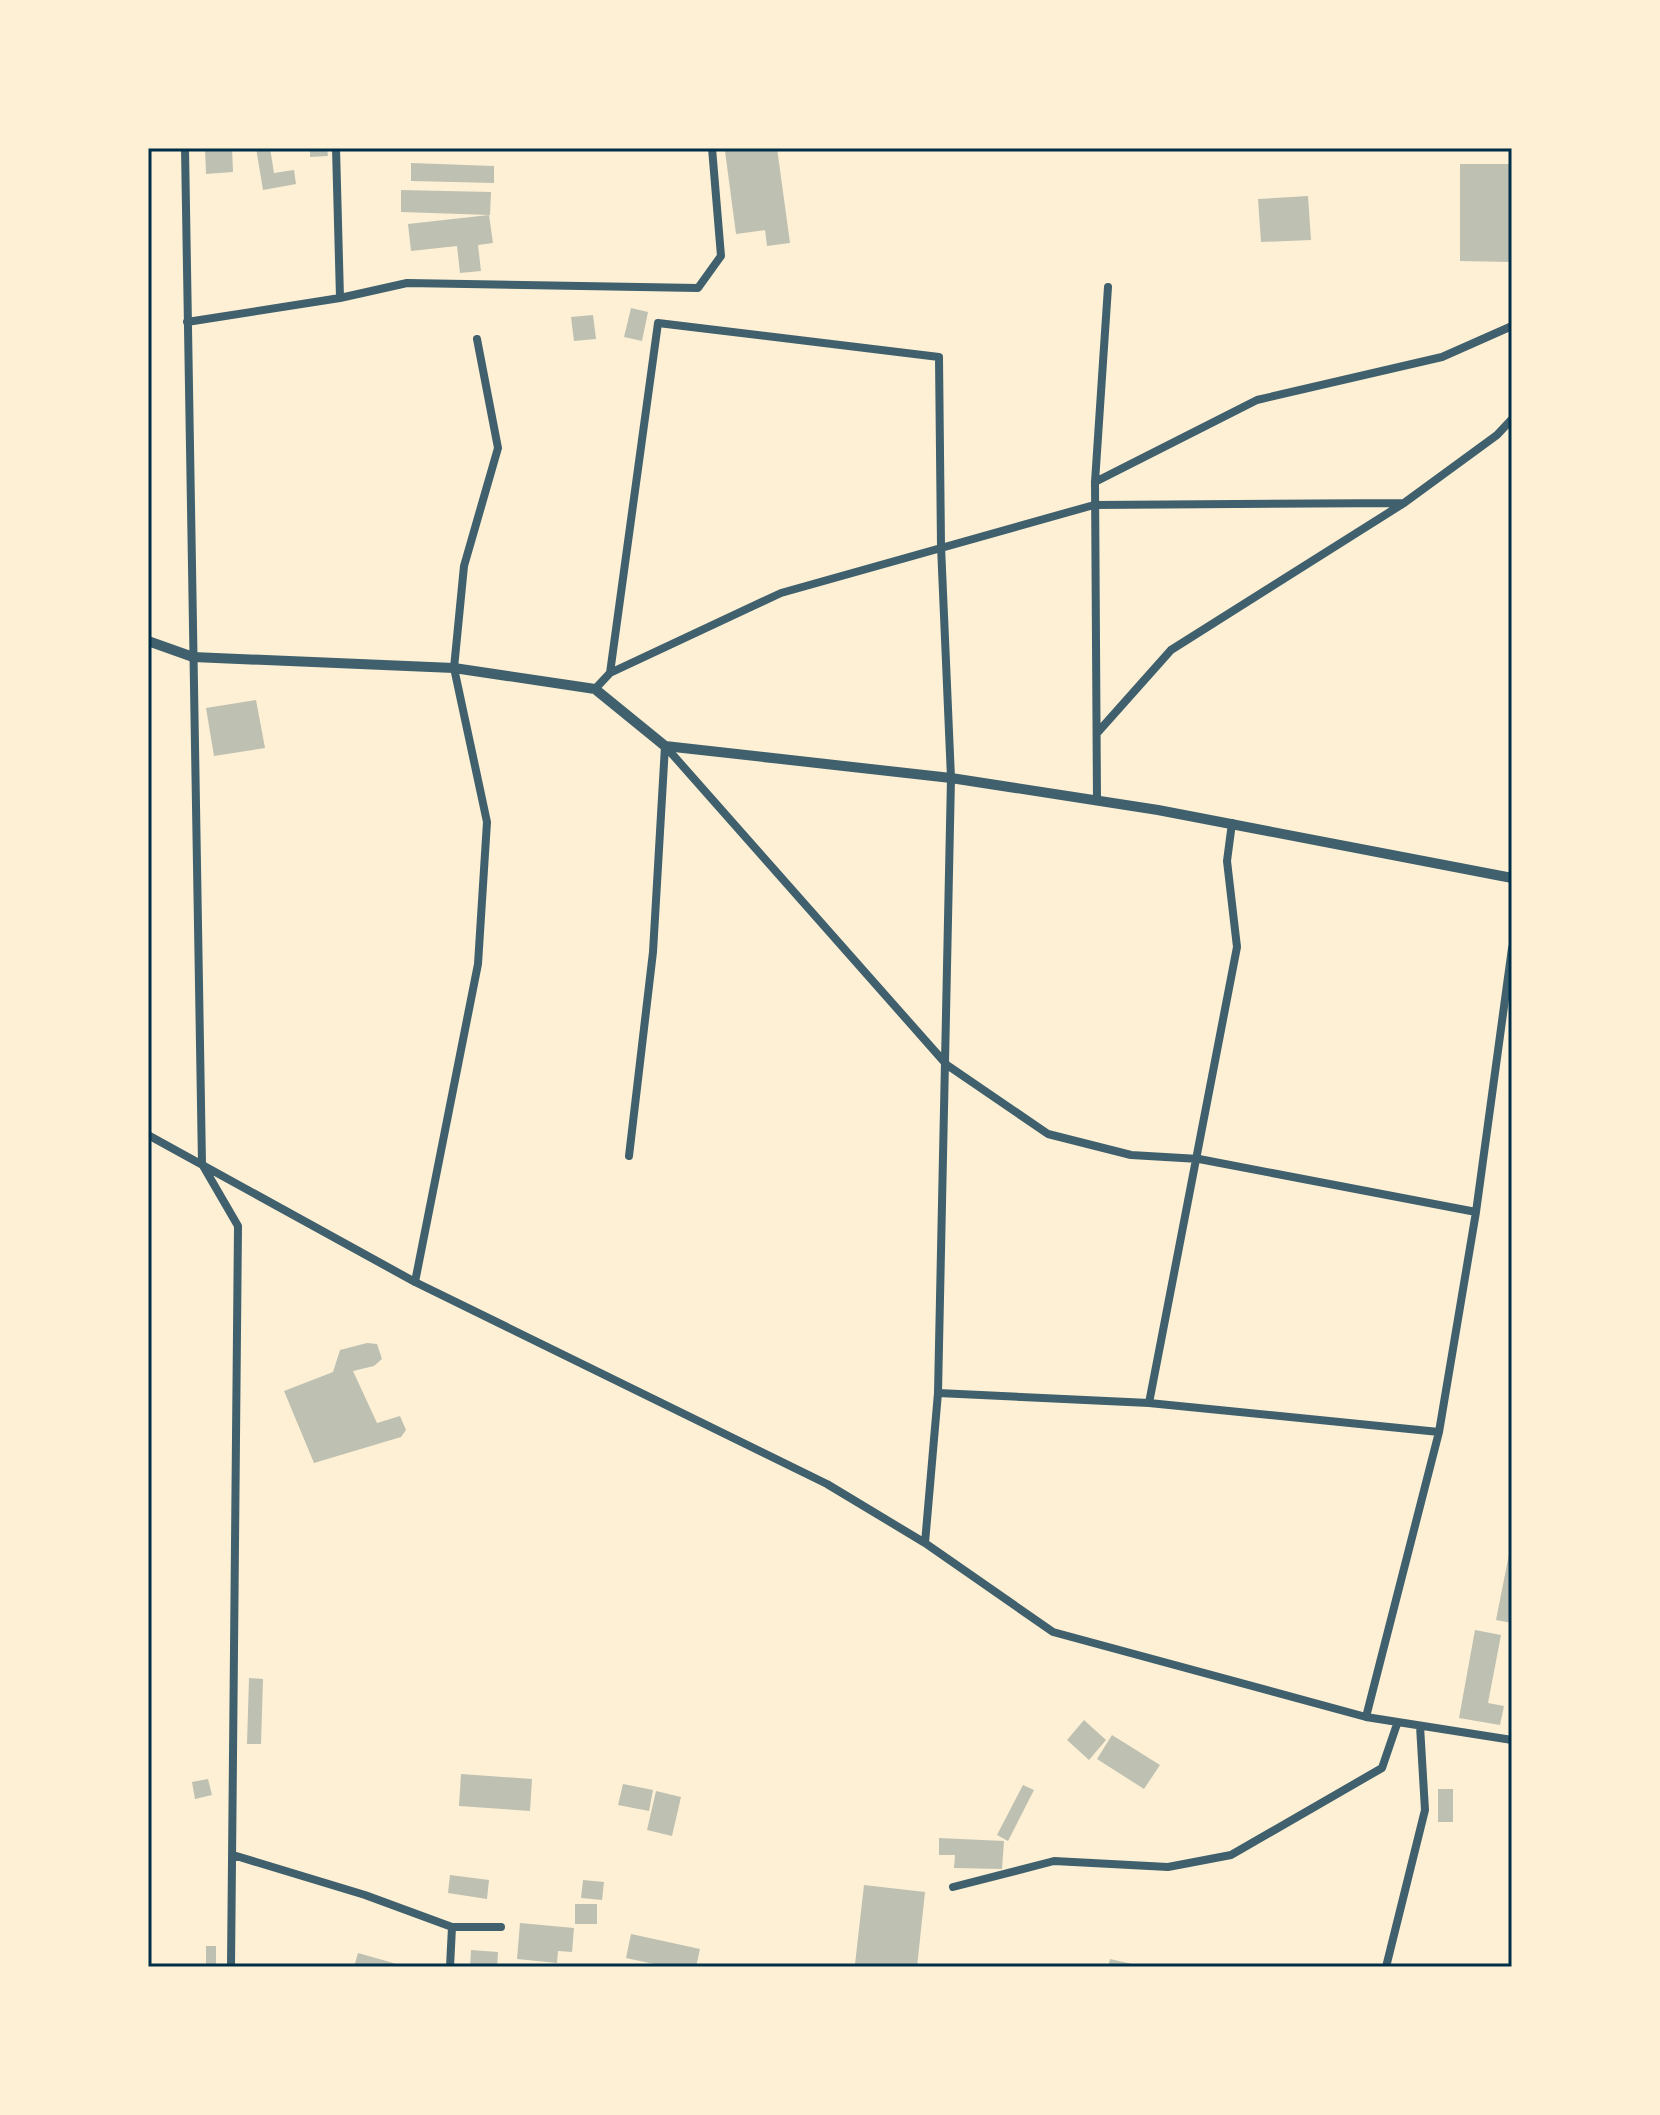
<svg xmlns="http://www.w3.org/2000/svg" width="1660" height="2115" font-family="Poppins,sans-serif">
<rect width="100%" height="100%" fill="#fdf0d5"/>
<path fill="#bec0b2" d="M205,148H232L233,172L206,174Z
M256,148H270L274,173L294,170L296,184L263,190Z
M310,148H327L328,156L310,157Z
M750,148H777L790,243L767,246L765,230L736,234L725,151Z
M411,163L494,166V183L411,181Z
M1460,164H1512V262L1460,261Z
M401,190L491,192L490,215L401,212Z
M1308,196L1311,240L1261,242L1258,199Z
M489,215L493,243L478,245L481,271L460,273L457,246L411,251L408,224Z
M631,308L648,312L642,341L624,337Z
M593,315L596,339L574,341L571,317Z
M256,700L265,748L214,756L206,708Z
M367,1343L377,1344L382,1359L374,1366L353,1371L377,1423L400,1416L406,1430L401,1437L314,1463L284,1391L333,1372L340,1350Z
M1511,1544H1512V1623L1496,1620Z
M1475,1630L1501,1635L1488,1703L1504,1706L1500,1725L1459,1718Z
M249,1678L263,1679L261,1744H247Z
M1084,1720L1106,1740L1089,1760L1067,1740Z
M1112,1735L1160,1765L1144,1789L1097,1759Z
M461,1774L532,1779L530,1811L459,1806Z
M208,1779L212,1795L195,1799L192,1782Z
M623,1784L653,1790L649,1811L618,1805Z
M1023,1785L1034,1790L1008,1841L997,1835Z
M1438,1789H1453V1822H1438Z
M656,1791L681,1797L672,1836L647,1830Z
M939,1838L1004,1841L1002,1869L954,1868L955,1855H939Z
M450,1875L489,1880L487,1899L448,1893Z
M583,1880L604,1882L602,1900L581,1898Z
M864,1885L925,1892L917,1967L855,1964Z
M575,1904H597V1924H575Z
M520,1923L574,1928L572,1952L558,1951L557,1963L517,1959Z
M631,1934L700,1949L696,1967H668L626,1958Z
M206,1946H216V1967H206Z
M471,1950L498,1952L497,1967H470Z
M358,1953L404,1966V1967H354Z
M1110,1959L1141,1966V1967H1108Z"/>
<g fill="none" stroke-linecap="round" stroke-linejoin="round">
<path stroke="#3f606c" stroke-width="8" d="M185,148L202,1164L238,1226L231,1967
M336,148L340,298
M187,322L340,298L407,283L698,288L721,256L712,148
M1095,482L1257,400L1442,357L1512,326
M610,673L781,593L1094,505L1404,503
M595,689L610,673L658,323L939,357L941,546L951,778L938,1393L925,1543
M1098,732L1171,650L1404,503L1497,435L1512,419
M665,746L947,1065L1048,1134L1131,1155L1199,1159L1476,1212
M1097,801L1095,482L1108,287
M148,1135L415,1282L827,1484L925,1543L1053,1632L1366,1717L1512,1740
M629,1156L653,952L665,746
M415,1282L478,964L487,822L454,668L464,566L498,448L477,339
M938,1393L1149,1403L1439,1432
M1149,1403L1237,947L1227,861L1232,823
M1366,1717L1439,1432L1476,1212L1512,948
M233,1855L365,1895L452,1927L450,1967
M953,1887L1054,1861L1168,1867L1231,1855L1382,1768L1397,1724
M452,1927H501
M1386,1967L1425,1810L1420,1726"/>
<path stroke="#3f606c" stroke-width="10" d="M148,641L193,657L454,668L595,689L665,746L951,778L1158,810L1512,878"/>
</g>
<rect width="1660" height="2115" fill="none" stroke="#fdf0d5" stroke-width="300"/>
<rect x="150" y="150" width="1360" height="1815" fill="none" stroke="#003049" stroke-width="3"/>
</svg>
